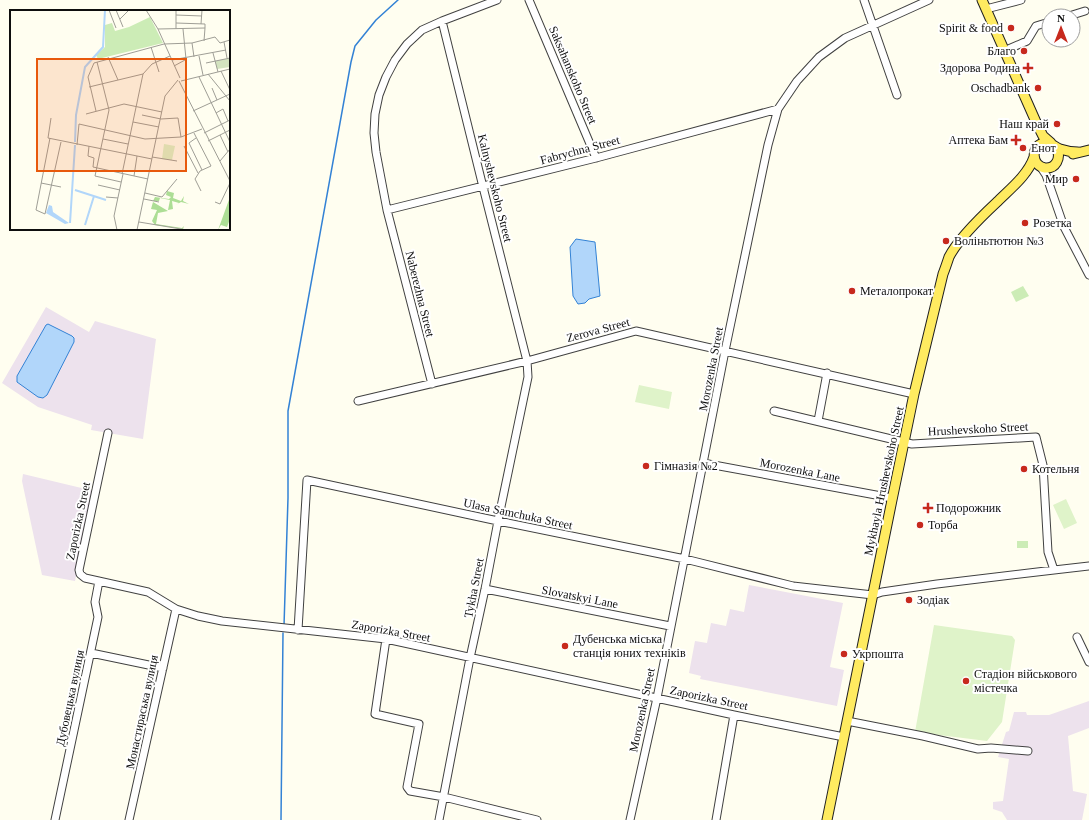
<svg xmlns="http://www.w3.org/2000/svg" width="1089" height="820" font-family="'Times New Roman',serif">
<rect width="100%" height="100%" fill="#fffef0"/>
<path fill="#ede2ed" d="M46,307L89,332L95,321L156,339L143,439L91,430L92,425L38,407L2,383Z
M23,474L94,491L75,581L42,575L22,481Z
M749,585L843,603L830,667L844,670L837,706L700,679L701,676L689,673L695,641L707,643L711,623L726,626L730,609L744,612Z
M1089,701V728L1068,736L1073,791L1087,794L1082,820H1007L1002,812L993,809V802L1003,801L1009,759L998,757L1006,732L1009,731L1014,712H1026L1027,715H1049Z"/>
<path fill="#ccecb6" d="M1023,286L1029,296L1016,302L1011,292Z
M1017,541H1028V548H1017Z"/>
<path fill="#dff3c9" d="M639,385L672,392L669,409L635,402Z
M1066,499L1077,523L1064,529L1053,505Z
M934,625L1012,636L1015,640L1002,722L987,741L915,732Z"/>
<path fill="#b1d6fa" stroke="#3382d5" d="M576,239L595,242L600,296L589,299L585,303L578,304L573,296L570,247Z
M48,324L72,336L74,338V342L47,395L43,398L38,397L17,382V376L46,325Z"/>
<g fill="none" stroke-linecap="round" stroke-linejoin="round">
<path stroke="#3382d5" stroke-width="1.5" d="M284,626L288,498V411L351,62L355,46L376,20L398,0
M281,820L283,633"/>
<g stroke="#414141" stroke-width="9">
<path id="minor" d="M529,0L596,158
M864,0L897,95
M986,9L1021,0
M1069,16L1085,11
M1004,51L1027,41L1036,26L1049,22
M1040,166L1046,175L1064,227L1089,275
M387,210L596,158L778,109
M432,384L387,210L376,152L374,133L375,114L379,95L386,77L395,60L407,44L422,30L442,21L497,0
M358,401L527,361L636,331L914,394
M818,421L827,373
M108,433L79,570L80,574L85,578L148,592L176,609L198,616L222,621L386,639L734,715L844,737
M703,463L892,498
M1054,570L1089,566
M485,589L670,626
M298,630L307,480L498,521L685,559L793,586L873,595L882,592L937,584L1054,570L1048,552L1043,465L1036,437L912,444L774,411
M1077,637L1089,662
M386,639L375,714L419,724L407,787L410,791L444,797L537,820
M91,653L163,668
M847,721L923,736L978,749L991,748L1028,751
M55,820L98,617L95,602L99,581
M129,820L176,609
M439,820L470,658L485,589L498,521L528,377L527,361L483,187L442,21
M630,820L657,698L725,351L768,145L778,109L797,81L819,57L845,38L929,0
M716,820L734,715"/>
</g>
<g stroke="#1f1f1f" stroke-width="11">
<path id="major" d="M982,0L1036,122L1043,136L1051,143
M1057,149C1061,158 1056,169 1045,168C1032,166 1030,147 1043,143C1051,141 1054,147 1060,149C1066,151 1072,152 1078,152
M1073,154L1089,150
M827,820L892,500L914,394L943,274C945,269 947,263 949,257C958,239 982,216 997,202C1010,189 1028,175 1034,157"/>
</g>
<use href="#minor" stroke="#fff" stroke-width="7"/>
<use href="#major" stroke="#ffeb60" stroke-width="9"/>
</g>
<g fill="#c7291d" stroke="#fff" stroke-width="1.5">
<circle cx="1011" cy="28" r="4"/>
<circle cx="1024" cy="51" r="4"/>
<path d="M1026 62h4v4h4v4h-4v4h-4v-4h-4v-4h4z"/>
<circle cx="1038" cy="88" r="4"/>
<circle cx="1057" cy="124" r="4"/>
<path d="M1014 134h4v4h4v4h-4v4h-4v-4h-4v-4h4z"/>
<circle cx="1023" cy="148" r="4"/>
<circle cx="1076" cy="179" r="4"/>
<circle cx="1025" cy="223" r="4"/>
<circle cx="946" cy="241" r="4"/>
<circle cx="852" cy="291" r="4"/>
<circle cx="646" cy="466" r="4"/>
<circle cx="1024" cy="469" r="4"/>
<path d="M926 502h4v4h4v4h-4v4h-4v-4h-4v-4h4z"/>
<circle cx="920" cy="525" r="4"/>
<circle cx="909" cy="600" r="4"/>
<circle cx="565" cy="646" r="4"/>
<circle cx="844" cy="654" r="4"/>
<circle cx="966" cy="681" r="4"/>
</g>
<g text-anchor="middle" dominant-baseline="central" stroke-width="4" stroke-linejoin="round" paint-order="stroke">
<g font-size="12" fill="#0e0e0e" stroke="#fff" text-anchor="start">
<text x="1003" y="28" text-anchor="end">Spirit &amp; food</text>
<text x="1016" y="51" text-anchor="end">Благо</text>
<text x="1020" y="68" text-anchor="end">Здорова Родина</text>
<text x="1030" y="88" text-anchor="end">Oschadbank</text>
<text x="1049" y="124" text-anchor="end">Наш край</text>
<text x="1008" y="140" text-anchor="end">Аптека Бам</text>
<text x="1031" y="148">Енот</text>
<text x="1068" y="179" text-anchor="end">Мир</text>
<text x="1033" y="223">Розетка</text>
<text x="954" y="241">Воліньтютюн №3</text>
<text x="860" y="291">Металопрокат</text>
<text x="654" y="466">Гімназія №2</text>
<text x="1032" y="469">Котельня</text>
<text x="936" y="508">Подорожник</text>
<text x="928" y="525">Торба</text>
<text x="917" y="600">Зодіак</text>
<text x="573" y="639">Дубенська міська<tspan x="573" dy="14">станція юних техніків</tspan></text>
<text x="852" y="654">Укрпошта</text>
<text x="974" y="674">Стадіон військового<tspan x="974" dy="14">містечка</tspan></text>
</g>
<g font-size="12" fill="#0e0e0e" stroke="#fff">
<text transform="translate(573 75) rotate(67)">Saksahanskoho Street</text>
<text transform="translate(580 150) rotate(-15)">Fabrychna Street</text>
<text transform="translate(495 188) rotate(76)">Kalnyshevskoho Street</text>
<text transform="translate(420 294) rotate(76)">Naberezhna Street</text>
<text transform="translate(598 330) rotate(-15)">Zerova Street</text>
<text transform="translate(711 369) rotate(-79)">Morozenka Street</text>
<text transform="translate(978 429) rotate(-3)">Hrushevskoho Street</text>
<text transform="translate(800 470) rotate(11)">Morozenka Lane</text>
<text transform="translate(884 481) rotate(-78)">Mykhayla Hrushevskoho Street</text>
<text transform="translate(518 514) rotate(12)">Ulasa Samchuka Street</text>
<text transform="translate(78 521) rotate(-78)">Zaporizka Street</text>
<text transform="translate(474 588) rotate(-79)">Tykha Street</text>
<text transform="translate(580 597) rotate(11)">Slovatskyi Lane</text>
<text transform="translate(391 631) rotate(10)">Zaporizka Street</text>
<text transform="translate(70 698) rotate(-78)">Дубовецька вулиця</text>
<text transform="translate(709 698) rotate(12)">Zaporizka Street</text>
<text transform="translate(642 710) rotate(-78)">Morozenka Street</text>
<text transform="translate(142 712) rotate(-78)">Монастираська вулиця</text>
</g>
</g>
<g transform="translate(10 10)">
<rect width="220" height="220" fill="#fffef0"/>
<path d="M140,7L153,33L88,49L86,45L95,37V15L102,13L105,21L119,17Z" fill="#ccecb6"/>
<path d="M157,181L164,183L163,188L171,191L174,186L173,191L179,194L171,192L166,195L169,193L162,191L163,199L158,200L160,190L150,188L149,191H143L145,187L159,189L161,187L156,185ZM220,187V209L217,217L211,215L208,220ZM143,192L158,201L148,203L146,214L172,218L174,216L173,219L145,215L142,211L147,200L141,199Z" fill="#adde95"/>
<path d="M220,48V57L207,59L205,51Z" fill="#d3e3bf"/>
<path d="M154,134L165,136L162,150L152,149Z" fill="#dff3c9"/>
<path d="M39,195L42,196L43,202L59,213L55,214L36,203Z" fill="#b1d6fa"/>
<path fill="none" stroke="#b1d6fa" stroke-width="2" d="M65,132L66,105L75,57L93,37L95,0M65,180L96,190M60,213L65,135M75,215L84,186"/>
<path fill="none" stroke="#9f9e96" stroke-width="1" d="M99,0L106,18M106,0L113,17M136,0L148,19L170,68M166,0V19M166,5L192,6M110,9L119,0M166,13L195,14V18M191,14L192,0M148,19L195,18L194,31M173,19L176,49M214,32L217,48M182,33L184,47M141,37L149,62M203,43L208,62M189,46L193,65M98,47L108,70M162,50L216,40M87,52L99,100L85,166L111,172M196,53L220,48M164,56L175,50M211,61L220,80M198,64L220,91M189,67L220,132M169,71L220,171M171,71L220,59M79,77L133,64M202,78L207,90M86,101L78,67L84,53L154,34L182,33L205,27L210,33L220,30M183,101L220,84M206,103L213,99L218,111M76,104L114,94L152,102M41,108L38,128L142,149M123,112L149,117M184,123L201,156L190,161L185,169L191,181M194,123L220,110M210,125L218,142M171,127L192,119M40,128L26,200L35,204L51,132M186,128L179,133L192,160M93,129L118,134M198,131L220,120M67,135L69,114L135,129L171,127L168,108L151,109L132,105M79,136L78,146L84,148L83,157L138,169M174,136L188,163M142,147L167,151M210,151L220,139M112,164L133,64L142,54L160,46M124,166L127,146M31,173L51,177M88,175L110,180M135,183L152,187L167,169M96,187L108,188M134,189L149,192M205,192L210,194L220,173M129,212L177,220M107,220L104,206L113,164M127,220L155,86L168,70"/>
<path fill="#e8590c" fill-opacity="0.15" stroke="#e8590c" stroke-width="2" d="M27,49H176V161H27Z"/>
<rect width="220" height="220" fill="none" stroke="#0e0e0e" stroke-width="2"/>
</g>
<g transform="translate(1061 28)"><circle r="19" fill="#ffffff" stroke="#9f9f9f"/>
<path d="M0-3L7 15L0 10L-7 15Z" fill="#c7291d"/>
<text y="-6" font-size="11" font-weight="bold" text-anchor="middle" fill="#0e0e0e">N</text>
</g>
</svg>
